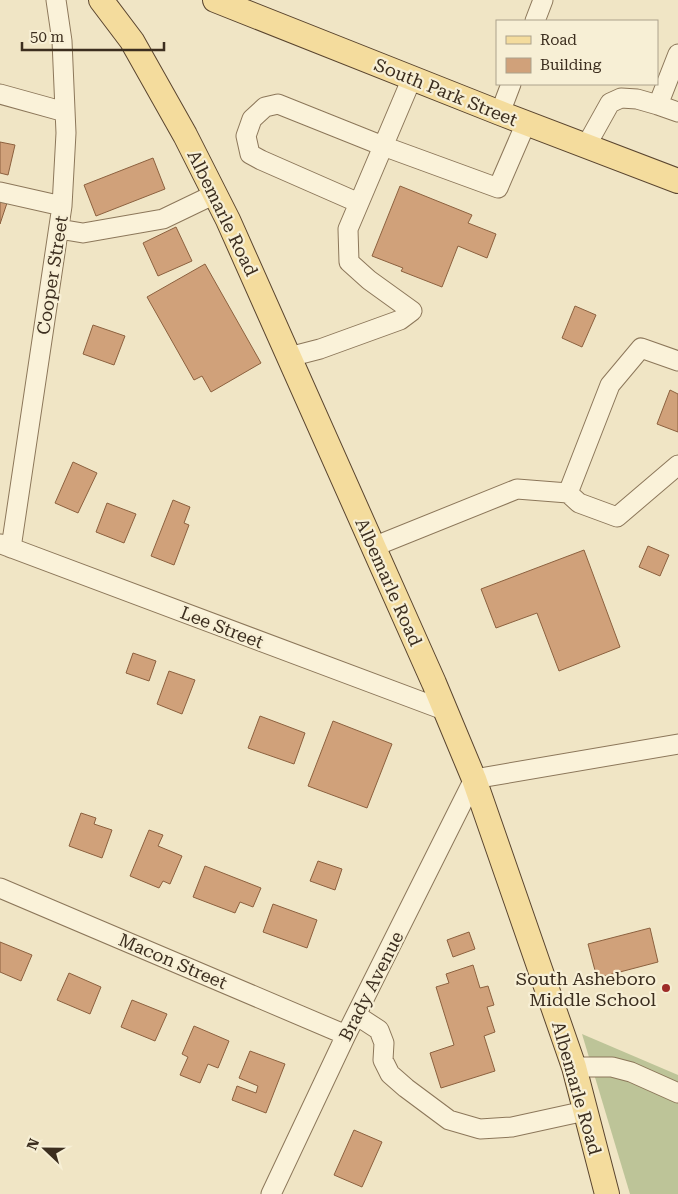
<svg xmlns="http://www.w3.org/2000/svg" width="678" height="1194" font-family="'Roboto Serif',serif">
<rect width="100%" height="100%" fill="#f0e5c5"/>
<path fill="#bdc498" d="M582,1034L678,1075V1194H630Z"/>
<path fill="#d0a17a" stroke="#8c613f" d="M0,142L15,145L8,175L0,173Z
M153,158L165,189L96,216L84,185Z
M400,186L472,215L468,223L496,234L487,258L458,246L442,287L401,271L403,268L372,256Z
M0,197L8,200L0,224Z
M176,227L192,261L158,276L143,243Z
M205,264L261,363L211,392L202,376L194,380L147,297Z
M575,306L596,315L582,347L562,338Z
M93,325L125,336L114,365L83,354Z
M670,390L678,394V432L657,424Z
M73,462L97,473L78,513L55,503Z
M173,500L190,507L184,523L189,525L174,565L151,556Z
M107,503L136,514L124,543L96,532Z
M648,546L669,555L660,576L639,567Z
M584,550L620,647L559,671L537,613L496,628L481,589Z
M133,653L156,661L149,681L126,673Z
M169,671L195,680L182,714L157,704Z
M260,716L305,733L294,764L248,748Z
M333,721L392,744L367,808L308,786Z
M81,813L96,818L94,824L112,830L102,858L69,846Z
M149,830L163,835L158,846L182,856L170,884L163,881L159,888L130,876Z
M318,861L342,869L335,890L310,881Z
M205,866L261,888L253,907L240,902L235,913L193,897Z
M273,904L317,920L307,948L263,932Z
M650,928L658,962L597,978L588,944Z
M469,932L475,949L453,957L447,940Z
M0,942L32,955L21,981L0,972Z
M473,965L480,988L488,986L494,1005L487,1007L495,1032L484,1036L495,1071L441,1088L430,1053L454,1045L436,987L449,983L446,974Z
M69,973L101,987L90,1014L57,1000Z
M132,1000L167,1014L155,1041L121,1027Z
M194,1026L229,1041L218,1068L208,1064L200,1083L180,1075L188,1057L182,1054Z
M250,1051L285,1064L266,1113L232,1100L237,1086L256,1093L258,1086L239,1078Z
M354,1130L382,1142L362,1187L334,1175Z"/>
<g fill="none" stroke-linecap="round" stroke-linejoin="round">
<g stroke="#8c775a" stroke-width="21">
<path id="minor" d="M535,21L543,0
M0,94L65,112
M658,105L678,112
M500,113L511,84
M586,146L610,103L621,98L637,99L658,105L678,54
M0,192L62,206
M359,203L261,160L250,154L246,136L252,119L265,107L278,104L383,146L498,188L526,123
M59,229L83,233L163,219L215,194
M289,357L320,349L400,320L412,311L369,280L349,262L348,229L412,78
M678,361L641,348L610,385L568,493L579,503L617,517L678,465
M1,544L444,710
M373,547L517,489L568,493
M11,548L62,206L66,133L62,41L56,0
M0,888L346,1035
M356,1015L379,1030L384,1043L383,1060L390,1074L406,1088L449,1120L480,1129L512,1127L585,1111
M574,1067H612L631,1072L678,1093
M271,1194L346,1035L474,779L678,744"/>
</g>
<g stroke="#5a452f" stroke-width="26">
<path id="major" d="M101,0L132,41L185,135L228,220L434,683L474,779L574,1067L607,1194
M215,0L500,113L678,181"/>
</g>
<use href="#minor" stroke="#faf2d9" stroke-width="19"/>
<use href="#major" stroke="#f4dc9d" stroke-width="24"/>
</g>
<circle fill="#9e2c28" stroke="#f7efd5" stroke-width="2" cx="666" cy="988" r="5"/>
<g text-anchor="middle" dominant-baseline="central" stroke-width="4.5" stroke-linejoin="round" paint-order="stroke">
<g font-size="18" fill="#3c2e1f" stroke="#f7efd5">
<text transform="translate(446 92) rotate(22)">South Park Street</text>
<text transform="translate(223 213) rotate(64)">Albemarle Road</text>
<text transform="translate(52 275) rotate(-81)">Cooper Street</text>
<text transform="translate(389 582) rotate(66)">Albemarle Road</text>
<text transform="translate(222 627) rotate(21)">Lee Street</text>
<text transform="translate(173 961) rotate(23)">Macon Street</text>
<text transform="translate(371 986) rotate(-63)">Brady Avenue</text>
<text transform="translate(577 1088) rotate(74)">Albemarle Road</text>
</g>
<g font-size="18" fill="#3c2e1f" stroke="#f7efd5" text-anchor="end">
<text x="656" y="978">South Asheboro<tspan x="656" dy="21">Middle School</tspan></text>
</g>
</g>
<rect x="496" y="20" width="162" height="65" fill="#f7efd5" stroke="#aca28c"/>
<rect x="506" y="36" width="25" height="8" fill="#f4dc9d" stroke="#aca28c"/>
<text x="540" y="45" font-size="15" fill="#3c2e1f">Road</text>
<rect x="506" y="58" width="25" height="15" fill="#d0a17a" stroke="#aca28c"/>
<text x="540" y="70" font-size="15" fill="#3c2e1f">Building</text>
<g transform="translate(45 1149) rotate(292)" stroke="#f7efd5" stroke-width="4" paint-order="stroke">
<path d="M0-4L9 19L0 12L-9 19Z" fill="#3c2e1f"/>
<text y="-8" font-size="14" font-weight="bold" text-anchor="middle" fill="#3c2e1f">N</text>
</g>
<path d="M22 42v8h142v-8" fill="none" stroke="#3c2e1f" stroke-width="2.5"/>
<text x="30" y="42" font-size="15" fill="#3c2e1f" stroke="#f7efd5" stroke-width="4" paint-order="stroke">50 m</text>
</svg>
